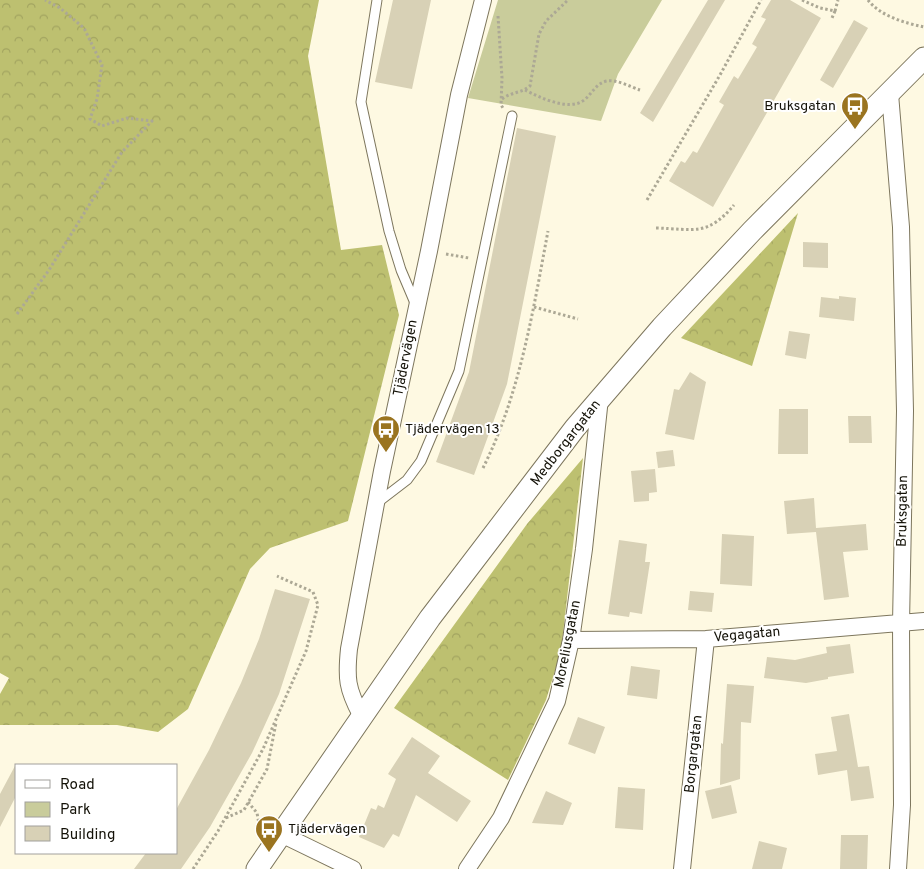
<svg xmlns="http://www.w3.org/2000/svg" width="924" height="869" font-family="Overpass,sans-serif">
<defs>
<pattern id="forest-crowns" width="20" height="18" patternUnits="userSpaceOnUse" patternTransform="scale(1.25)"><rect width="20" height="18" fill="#bdc070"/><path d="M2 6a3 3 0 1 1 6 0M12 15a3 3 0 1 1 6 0" fill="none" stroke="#a2a460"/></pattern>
</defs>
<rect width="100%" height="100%" fill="#fef9e2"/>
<path fill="#c9cc9b" d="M498,0H662L618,74L601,121L468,98Z"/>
<path fill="url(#forest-crowns)" d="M0,0H319L308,56L341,250L382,245L399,315L348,521L270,548L250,569L188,709L158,732L117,725H0V694L9,678L0,673Z
M798,213L752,366L681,338Z
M583,458L561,651L546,700L508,780L394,708L527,524Z"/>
<path fill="#d8d1b6" d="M393,0H431L412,89L375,82Z
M708,0H725L653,122L640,113Z
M771,0H790L821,18L713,207L669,181L681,161L685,163L693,151L697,153L724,105L719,102L734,76L738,79L757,47L752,44L766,19L761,17Z
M854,20L868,28L833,88L820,80Z
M517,128L556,136L507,384L474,475L436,462L469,372Z
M803,242L828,243V268L803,267Z
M839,296L856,298L854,321L819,317L821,297L839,299Z
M789,331L810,334L806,359L785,355Z
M690,372L706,382L694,440L665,434L674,389L679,390Z
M779,409H808V454H778Z
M848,416H871L872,443H849Z
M673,450L675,466L658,468L656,452Z
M655,469L657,492L649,493V501L634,502L631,471Z
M814,498L816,528L866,524L868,550L843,552L849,597L824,600L816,532L787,534L784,501Z
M722,534L754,536L752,586L720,584Z
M619,540L647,544L645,562H650L642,614L630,612L629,617L608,614Z
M275,589L310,599L279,694L252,753L210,827L181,869H134L146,853H176V810L209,750L241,683L259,639Z
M690,591L714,593L712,612L688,610Z
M850,644L854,673L828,677V679L806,683L764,678L767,657L795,660L827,653L826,647Z
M631,666L660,670L657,699L627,695Z
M727,684L754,686L751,723L741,722L740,779L720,785L721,743L723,744Z
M849,714L858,767L869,766L874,798L851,801L847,770L818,775L815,754L837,751L831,717Z
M578,717L605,727L595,754L568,744Z
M412,737L440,756L428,773L471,801L457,822L416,795L399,837L393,834L384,848L359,837L371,808L376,810L378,805L384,808L396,779L388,774Z
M16,764V796L0,827V794Z
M731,785L737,813L712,819L705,791Z
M618,787L645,789L643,830L615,828Z
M546,791L572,803L563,825L532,823Z
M841,835H868L867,869H840Z
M759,841L787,848L782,869H752Z"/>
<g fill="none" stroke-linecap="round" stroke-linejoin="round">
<g stroke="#7d765d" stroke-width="11">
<path id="service" d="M377,0L361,102L389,231L401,270L415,303
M377,503L407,480L421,461L459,371L512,116"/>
</g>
<g stroke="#7d765d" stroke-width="18">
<path id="minor" d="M890,94L901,227L905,411L901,624L902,805L898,869
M571,640L706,639L924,621
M361,715C347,689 346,678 349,649L382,471L429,251L459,95L483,0
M281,834L353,869
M467,869L501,818L557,701L571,640L584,549L600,398
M682,869L706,639"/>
</g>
<g stroke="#7d765d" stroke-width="23">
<path id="tertiary" d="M257,869L430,618L575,428L662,327L752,231L924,58"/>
</g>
<path stroke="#aca895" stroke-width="3" stroke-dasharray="2.5 2.5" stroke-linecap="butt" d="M802,0L820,8L835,11L832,18
M868,0C880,16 905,23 924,27
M835,11L838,0
M498,16L502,78L501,105L503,108
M525,90C539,97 569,112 584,100C592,94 596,83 607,81C616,79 631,87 640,90
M502,99C511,92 522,93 530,86L539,34L546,21L568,0
M647,200L720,75L761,0
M656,228C694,229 707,237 734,205
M446,254L469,258
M534,307L578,319
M17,314L49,270L122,152L152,121L127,118L102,126L90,119L97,99L102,65L84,28L60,8L45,0
M483,468C520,394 533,311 548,231
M248,802L257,813L260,829
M226,818L244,810L267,769L276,723
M193,869L218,831L263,749L306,651L318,605L313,592L277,576"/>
<use href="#service" stroke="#fff" stroke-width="9"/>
<use href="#minor" stroke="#fff" stroke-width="16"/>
<use href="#tertiary" stroke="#fff" stroke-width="21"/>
</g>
<defs>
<g id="bus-pin" transform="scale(1.4375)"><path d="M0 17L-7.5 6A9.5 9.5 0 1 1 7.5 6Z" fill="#9a7420" stroke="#fff"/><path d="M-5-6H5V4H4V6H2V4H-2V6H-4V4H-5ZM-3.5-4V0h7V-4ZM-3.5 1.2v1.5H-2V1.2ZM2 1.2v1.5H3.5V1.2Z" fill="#fff"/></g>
</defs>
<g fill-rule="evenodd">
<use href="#bus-pin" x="855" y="106"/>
<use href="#bus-pin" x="386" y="429"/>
<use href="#bus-pin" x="269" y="829"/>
</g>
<g text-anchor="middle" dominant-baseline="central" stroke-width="4" stroke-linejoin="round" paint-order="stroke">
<g font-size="14" fill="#131107" stroke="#fff" text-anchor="start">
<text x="836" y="106" text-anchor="end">Bruksgatan</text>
<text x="405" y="429">Tjädervägen 13</text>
<text x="288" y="829">Tjädervägen</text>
</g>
<g font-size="14" fill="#131107" stroke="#fff">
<text transform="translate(406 358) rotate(-79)">Tjädervägen</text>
<text transform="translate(566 443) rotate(-52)">Medborgargatan</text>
<text transform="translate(903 511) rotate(-89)">Bruksgatan</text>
<text transform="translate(747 635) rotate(-5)">Vegagatan</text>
<text transform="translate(568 644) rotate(-79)">Moreliusgatan</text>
<text transform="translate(694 754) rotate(-84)">Borgargatan</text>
</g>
</g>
<rect x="15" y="764" width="162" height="90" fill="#ffffff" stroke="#a1a09c"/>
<rect x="25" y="780" width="25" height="8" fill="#ffffff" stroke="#a1a09c"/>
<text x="60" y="789" font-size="15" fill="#131107">Road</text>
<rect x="25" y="802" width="25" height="15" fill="#c9cc9b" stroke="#a1a09c"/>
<text x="60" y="814" font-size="15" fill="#131107">Park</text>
<rect x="25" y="826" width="25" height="15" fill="#d8d1b6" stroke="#a1a09c"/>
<text x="60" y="839" font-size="15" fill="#131107">Building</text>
</svg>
